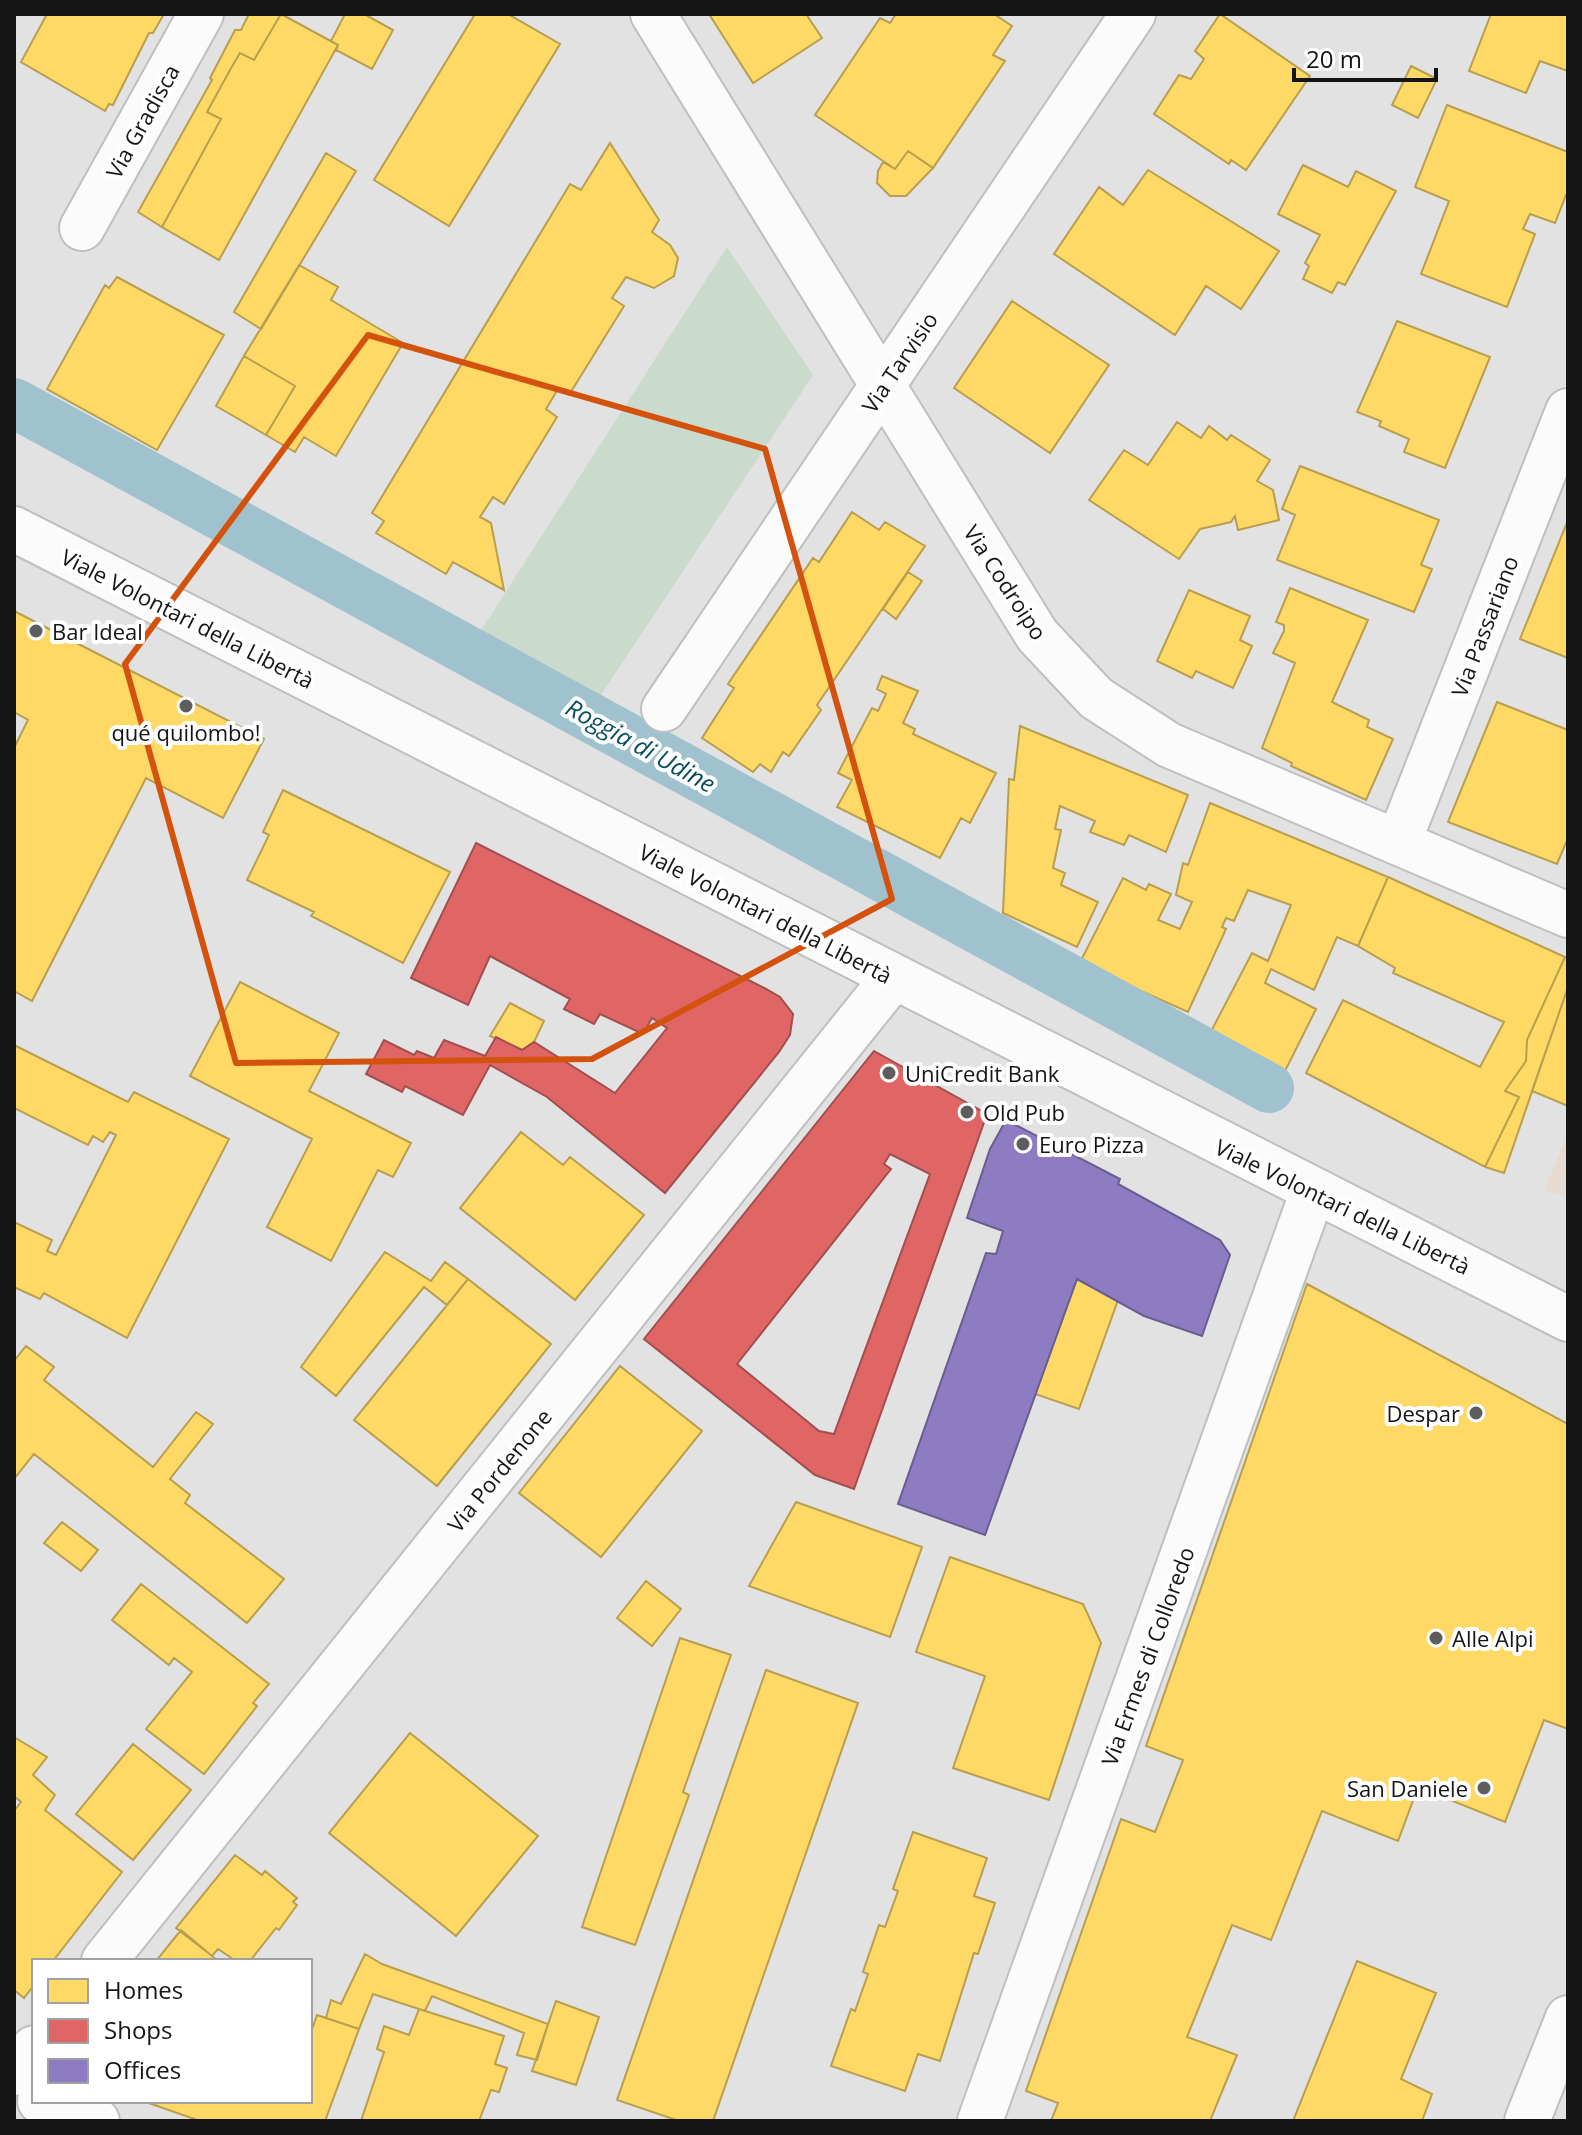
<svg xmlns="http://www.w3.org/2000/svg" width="1582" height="2135" font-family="'Open Sans',sans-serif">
<rect width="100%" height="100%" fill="#e2e2e3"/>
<path fill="#e6dad3" d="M1568,1134V1197L1544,1190Z"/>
<path fill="#cadacc" d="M727,247L813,375L599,698L480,632Z"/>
<path fill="#ffd966" stroke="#b99e4e" stroke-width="2" d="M47,14H164L153,33H149L113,105L109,104L105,111L21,62Z
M249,14H281L254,60L240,53L230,70L207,112L221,119L162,227L138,212L212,80L210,78L235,30H241Z
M281,14L338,45L219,260L162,227L221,119L207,112L230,70L240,53L254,60Z
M345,14H364L393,30L372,69L336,50L338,45L331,41Z
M475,14H508L560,44L449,226L374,180Z
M709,14H806L822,38L753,83Z
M896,14H994L1012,26L993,55L1005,61L933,168L908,151L895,169L815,115L880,18L890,23Z
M1220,14L1310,76L1246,170L1231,160L1229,164L1154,114L1179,75L1191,79L1204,59L1195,51Z
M1491,14H1568V71L1540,61L1526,93L1469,71Z
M1411,66L1437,79L1418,118L1392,105Z
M1447,105L1568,152V190L1555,223L1530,214L1523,229L1535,234L1507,307L1421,274L1449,201L1415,187Z
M610,143L659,220L652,232L670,245L678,258L674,276L654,288L626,277L612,298L624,306L569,395L558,389L546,409L557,417L504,504L493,497L480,517L491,523L504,590L453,562L446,574L376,533L384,521L372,513L570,184L581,190Z
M908,151L933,168L906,196H890L877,183L878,171L883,162L895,169Z
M326,153L356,171L261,329L234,312Z
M1303,165L1348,187L1356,171L1396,191L1345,285L1338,282L1332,293L1303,279L1309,266L1305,263L1320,235L1278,214Z
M1148,170L1279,251L1241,309L1206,286L1175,335L1054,254L1099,187L1123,205Z
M299,265L338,287L331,300L403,343L336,456L304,437L295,452L266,435L295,386L244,356Z
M117,277L224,335L157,450L47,389L105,285L109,288Z
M1012,301L1109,365L1050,453L954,388Z
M1397,321L1490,357L1445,468L1404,452L1409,439L1379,426L1381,421L1357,412Z
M244,356L295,386L266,435L216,406Z
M1177,422L1201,438L1209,426L1227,440L1231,435L1270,460L1257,481L1273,490L1279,520L1238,530L1235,516L1231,522L1200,529L1179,559L1089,500L1124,450L1148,465Z
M1300,466L1439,520L1421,565L1432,569L1414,612L1277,560L1295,515L1282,509Z
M852,512L879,530L885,522L925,546L817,705L821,710L789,756L783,752L771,772L760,764L753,772L702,738L734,688L728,684L813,558L819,562Z
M1568,520V658L1520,639Z
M908,572L922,581L896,619L883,609Z
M1290,588L1368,620L1332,702L1369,720L1367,727L1393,739L1366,800L1291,766L1292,763L1262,748L1295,663L1273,653L1284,631V625L1276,622Z
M1189,590L1250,616L1240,640L1252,646L1233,688L1196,671L1192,678L1157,661Z
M14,611L264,739L223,818L146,778L32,1001L14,991V748L28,720L14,712Z
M882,676L918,691L903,723L915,729L913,734L996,773L970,823L961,818L940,858L837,807L852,780L838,773L872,708L878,711L886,694L877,689Z
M1497,702L1568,730V838L1557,864L1448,822Z
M1020,726L1188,795L1166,852L1129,835L1124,845L1090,832L1095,821L1060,806L1055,829L1061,830L1053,868L1065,873L1061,885L1098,902L1077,947L1003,913L1009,779L1014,780Z
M283,790L450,872L403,963L311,916L314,912L247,880L269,835L263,832Z
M1210,803L1388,877L1358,946L1337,937L1314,990L1271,969L1265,983L1316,1009L1281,1079L1206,1041L1252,953L1268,961L1291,905L1248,890L1234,921L1226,918L1222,927L1226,929L1188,1012L1128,985L1121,999L1075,972L1123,878L1146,890L1149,884L1171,894L1158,920L1180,929L1192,902L1176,895L1183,863L1188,865Z
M1388,877L1565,957L1527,1040L1526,1061L1505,1091L1519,1097L1485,1167L1306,1073L1343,1000L1480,1067L1504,1022L1393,973L1395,968L1358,946Z
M1565,957L1568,959V987L1504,1173L1485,1167L1519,1097L1505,1091L1526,1061L1527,1040Z
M240,982L339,1033L309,1091L411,1143L393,1177L378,1170L331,1261L267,1227L312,1139L190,1076Z
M1568,987V1106L1532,1091Z
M510,1003L544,1021L534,1042L522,1050L490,1036Z
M14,1045L128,1102L134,1092L229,1139L127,1338L44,1293L40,1299L14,1287V1222L52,1240L47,1251L56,1255L116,1135L110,1132L103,1142L93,1136L88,1145L14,1108Z
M521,1132L563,1165L570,1157L644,1215L575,1300L460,1208Z
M385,1252L431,1281L445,1262L468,1279L447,1305L424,1287L336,1396L301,1367Z
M468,1279L551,1344L437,1486L354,1420Z
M1077,1279L1118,1300L1079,1409L1035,1394Z
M1307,1284L1568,1424V1729L1544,1720L1505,1822L1418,1787L1398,1841L1322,1811L1271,1940L1232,1925L1187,2037L1237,2055L1210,2121H1051L1058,2103L1026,2091L1121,1819L1155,1832L1183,1760L1146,1746Z
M26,1346L54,1367L44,1380L153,1467L196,1412L213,1424L170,1479L190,1495L185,1503L284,1579L247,1623L34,1454L14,1479V1361Z
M620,1366L702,1431L601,1557L519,1493Z
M796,1502L922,1547L890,1637L749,1586Z
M62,1522L98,1550L81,1571L44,1543Z
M950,1557L1083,1604L1101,1643L1049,1800L953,1768L985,1676L916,1652Z
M646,1581L681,1609L652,1646L617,1618Z
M141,1584L269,1684L253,1703L257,1706L204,1774L146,1729L192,1672L174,1658L169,1665L112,1620Z
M680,1638L731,1655L683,1792L689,1795L635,1945L582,1927Z
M766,1670L858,1703L713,2121H679L617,2100Z
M410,1733L538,1836L456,1936L329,1833Z
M14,1737L47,1757L33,1775L55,1795L45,1810L122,1872L53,1961H34V1985L24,1998L14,1990V1811L21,1802L14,1796Z
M133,1744L191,1790L133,1860L76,1814Z
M913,1832L987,1858L974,1896L995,1903L978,1954L974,1953L940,2061L918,2054L905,2091L831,2066L851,2009L855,2011L868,1974L863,1972L879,1925L885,1927L898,1891L893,1889Z
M235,1855L262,1875L265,1871L297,1898L293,1902L297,1905L279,1930L276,1928L250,1961H236L218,1949L212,1956L176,1928Z
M181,1930L212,1956L218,1961H156Z
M365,1954L382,1964L548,2024L537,2060L517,2055L524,2033L432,1996L425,2011L373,1994L359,2029L326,2018L331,2000L341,2004Z
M1357,1961L1436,1993L1401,2079L1432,2094L1422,2121H1293Z
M556,2001L599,2017L576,2085L532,2071Z
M419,2009L504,2036L495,2064L507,2068L499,2092L491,2090L479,2121H361L384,2052L377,2049L384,2026L409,2035Z
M317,2015L359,2029L325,2121H200L143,2101H310V2035Z"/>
<path fill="#e06666" stroke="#a34e4e" stroke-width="2" fill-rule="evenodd" d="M476,843L766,989L780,997L793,1014L790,1035L779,1052L665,1193L547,1097L490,1065L463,1115L405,1086L402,1092L366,1074L384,1040L414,1055L417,1051L434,1058L444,1040L485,1056L496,1037L522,1050L534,1042L615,1093L667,1028L652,1018L643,1034L600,1014L594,1024L564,1009L570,999L490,956L468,1005L411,978Z
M874,1051L987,1114L854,1489L815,1475L644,1339ZM890,1154L930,1174L834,1434L819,1431L737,1364L891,1169L884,1164Z"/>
<path fill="#8e7cc3" stroke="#6a5d8f" stroke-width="2" d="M1006,1120L1120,1179L1118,1184L1220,1240L1230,1255L1202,1336L1144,1316L1077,1279L985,1535L898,1504L986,1253L996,1254L1003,1231L967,1218L990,1149Z"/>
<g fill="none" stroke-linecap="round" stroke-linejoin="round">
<path stroke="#a0c2cf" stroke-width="50" d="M14,403L1269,1088"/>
<g stroke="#bebfc0" stroke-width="48">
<path id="street" d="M653,14L1037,635L1096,698L1169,745L1568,915
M82,228L201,14
M664,709L1133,14
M1399,841L1568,411
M104,1961L893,978
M14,2073L34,2048
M40,2101L97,2121
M980,2121L1313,1191"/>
</g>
<g stroke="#bebfc0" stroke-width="48">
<path id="primary" d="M14,529L1568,1319
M1527,2121L1568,2018"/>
</g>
<use href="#street" stroke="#fbfbfb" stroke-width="44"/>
<use href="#primary" stroke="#fbfbfb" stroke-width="44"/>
</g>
<path fill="none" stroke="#d3520d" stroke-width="6" stroke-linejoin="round" d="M368,335L765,449L892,899L592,1059L236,1063L125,664Z"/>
<g fill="#5d5d5e" stroke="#fff" stroke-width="3">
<circle cx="36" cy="631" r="8"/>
<circle cx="186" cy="706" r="8"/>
<circle cx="889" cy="1073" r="8"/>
<circle cx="967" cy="1112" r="8"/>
<circle cx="1023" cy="1144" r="8"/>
<circle cx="1476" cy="1413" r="8"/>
<circle cx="1436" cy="1638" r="8"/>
<circle cx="1484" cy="1788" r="8"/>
</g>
<g text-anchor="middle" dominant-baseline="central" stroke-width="8" stroke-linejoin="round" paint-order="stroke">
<g font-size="22" fill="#151516" stroke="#fff">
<text transform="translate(142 121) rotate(-61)">Via Gradisca</text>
<text transform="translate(899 362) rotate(-56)">Via Tarvisio</text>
<text transform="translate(1006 582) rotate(57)">Via Codroipo</text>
<text transform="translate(188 618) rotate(27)">Viale Volontari della Libertà</text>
<text transform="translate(1484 626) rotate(-69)">Via Passariano</text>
<text transform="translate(766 913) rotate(27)">Viale Volontari della Libertà</text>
<text transform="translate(1343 1206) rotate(26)">Viale Volontari della Libertà</text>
<text transform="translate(499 1470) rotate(-51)">Via Pordenone</text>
<text transform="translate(1147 1656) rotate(-70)">Via Ermes di Colloredo</text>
</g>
<g font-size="22" fill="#151516" stroke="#fff" text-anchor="start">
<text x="52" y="631">Bar Ideal</text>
<text x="186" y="732" text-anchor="middle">qué quilombo!</text>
<text x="905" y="1073">UniCredit Bank</text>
<text x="983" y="1112">Old Pub</text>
<text x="1039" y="1144">Euro Pizza</text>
<text x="1460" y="1413" text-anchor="end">Despar</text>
<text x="1452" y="1638">Alle Alpi</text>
<text x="1468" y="1788" text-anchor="end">San Daniele</text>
</g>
<g font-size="24" font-style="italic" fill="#074c60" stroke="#fff">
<text transform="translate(641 745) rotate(29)">Roggia di Udine</text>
</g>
</g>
<rect width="1582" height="2135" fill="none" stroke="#151516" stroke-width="32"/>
<rect x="32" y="1959" width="280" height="144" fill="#ffffff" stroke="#a1a1a2" stroke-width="2"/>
<rect x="48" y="1979" width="40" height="24" fill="#ffd966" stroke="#a1a1a2" stroke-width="2"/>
<text x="104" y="1999" font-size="24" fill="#151516">Homes</text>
<rect x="48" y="2019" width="40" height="24" fill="#e06666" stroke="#a1a1a2" stroke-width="2"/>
<text x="104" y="2039" font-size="24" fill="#151516">Shops</text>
<rect x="48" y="2059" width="40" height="24" fill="#8e7cc3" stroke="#a1a1a2" stroke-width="2"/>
<text x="104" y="2079" font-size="24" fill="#151516">Offices</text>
<path d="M1294 68v12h142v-12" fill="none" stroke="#151516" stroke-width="4"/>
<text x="1306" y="68" font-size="24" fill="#151516" stroke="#ffffff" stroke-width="6" paint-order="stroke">20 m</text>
</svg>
